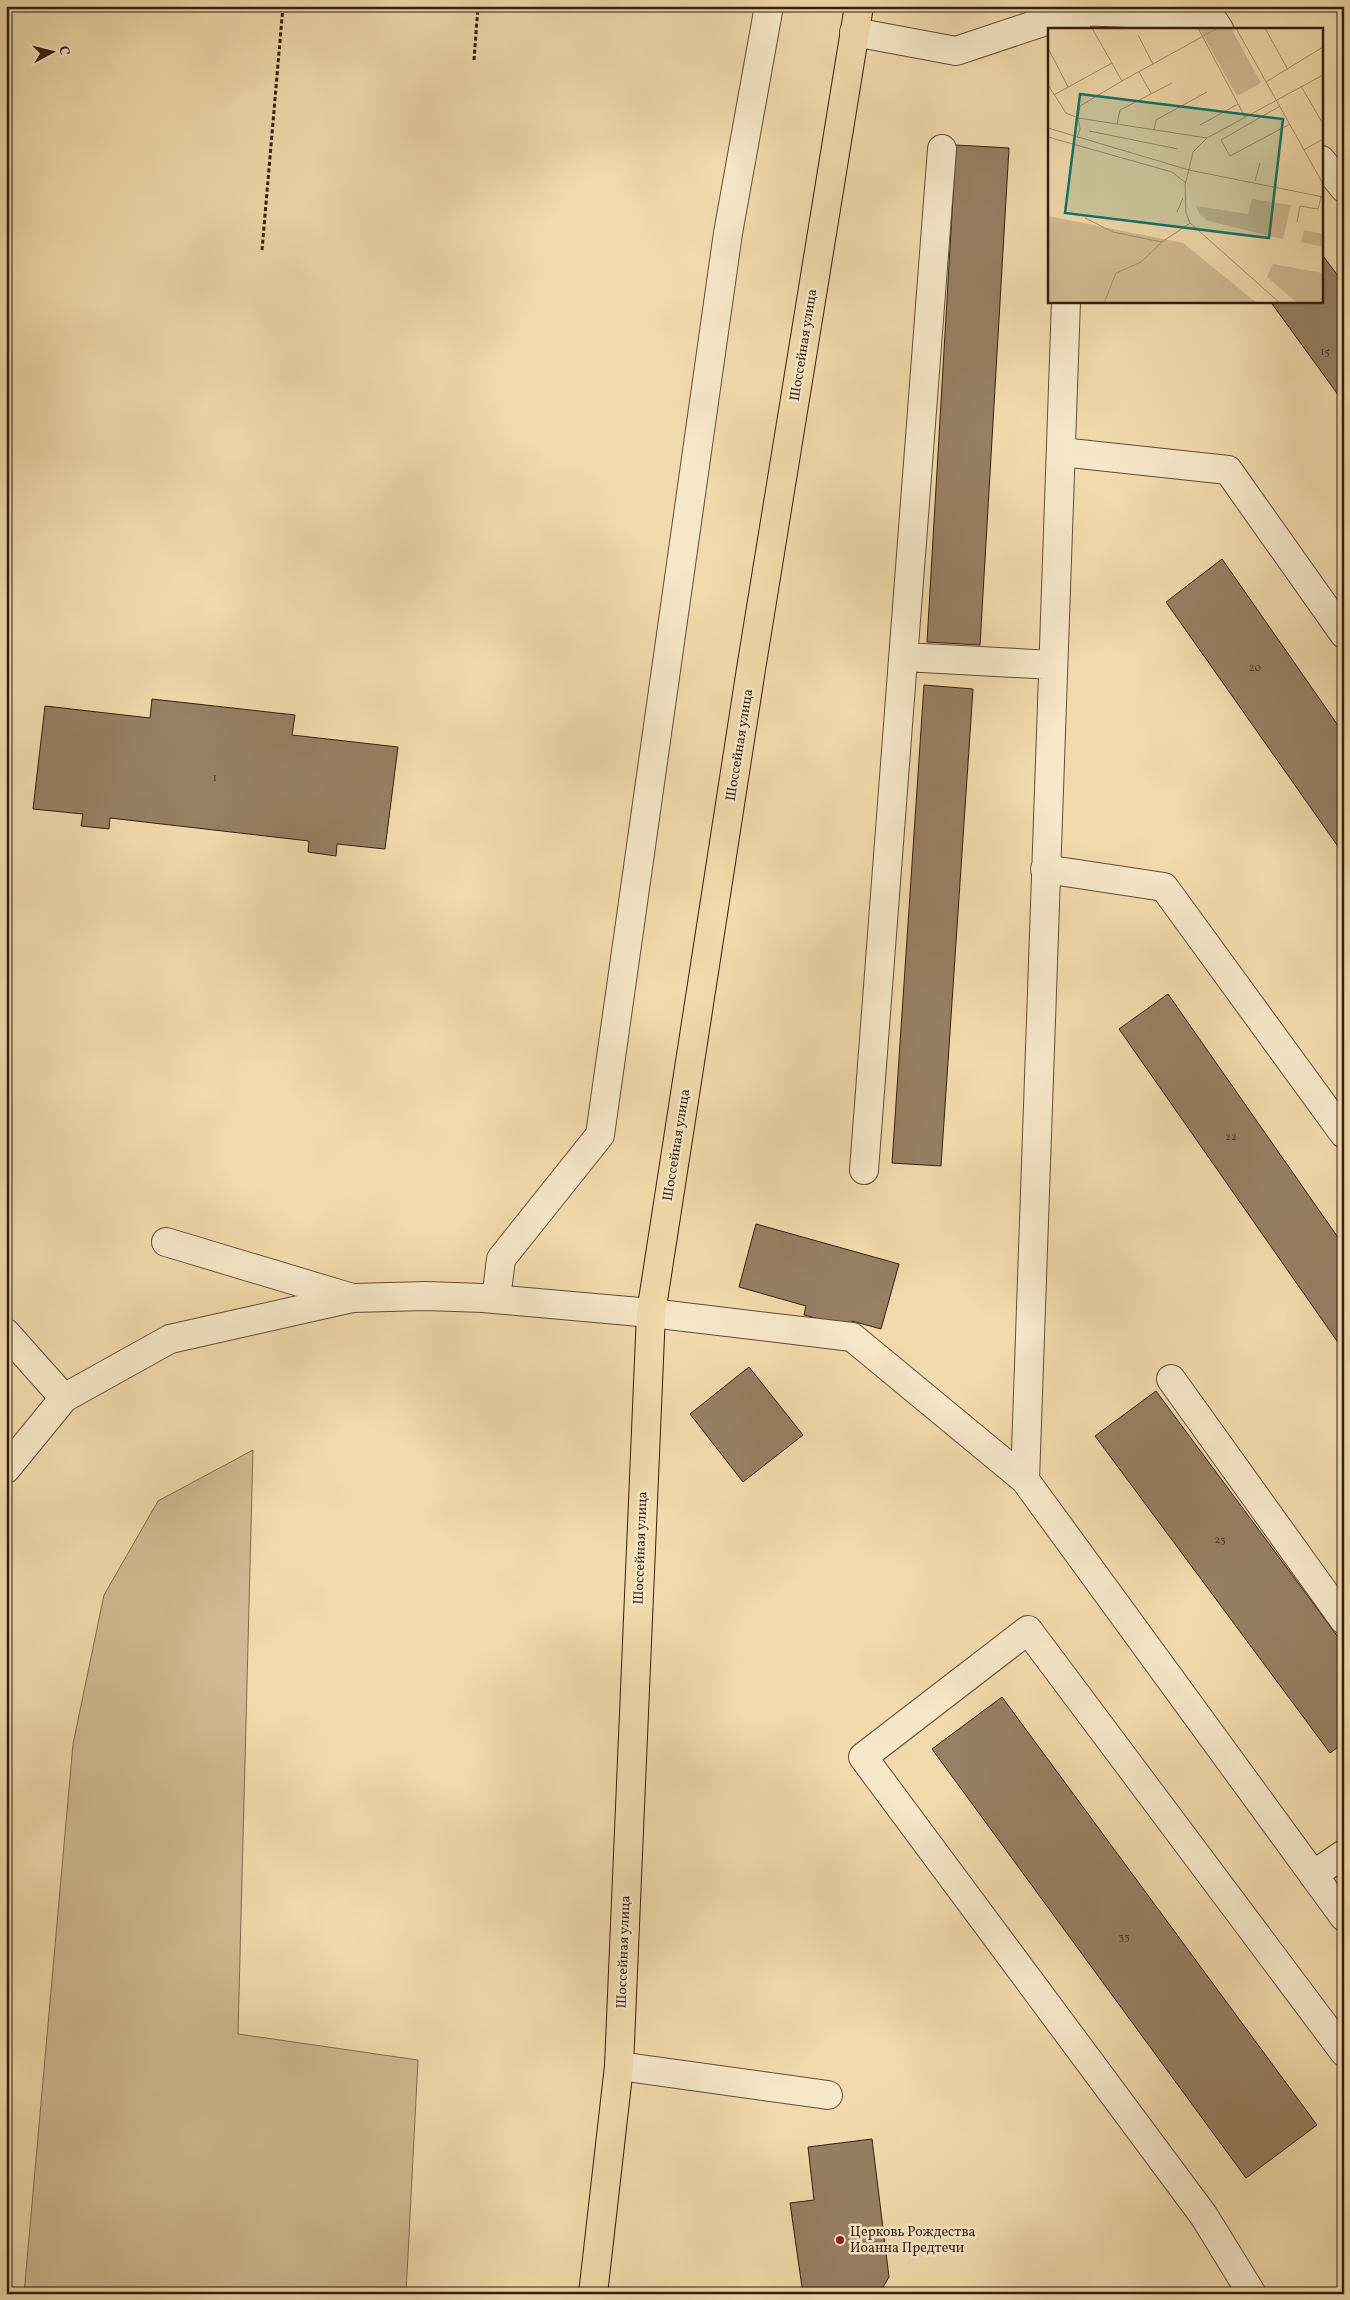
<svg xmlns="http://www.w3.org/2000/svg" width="1350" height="2300" font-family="Vollkorn,serif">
<rect width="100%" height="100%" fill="#f1daab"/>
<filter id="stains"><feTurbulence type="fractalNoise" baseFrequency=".004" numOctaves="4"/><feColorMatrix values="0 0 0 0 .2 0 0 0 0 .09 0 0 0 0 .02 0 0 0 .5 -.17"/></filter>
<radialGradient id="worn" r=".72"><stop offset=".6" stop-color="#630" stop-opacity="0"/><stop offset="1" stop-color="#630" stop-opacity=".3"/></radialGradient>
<path fill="#d1ba92" stroke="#836c54" d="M253,1450L238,2034L418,2060L406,2294H24L73,1744L104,1595L158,1501Z"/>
<path fill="#978063" stroke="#351f15" d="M956,145L1009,148L980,645L927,642Z
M1321,253L1344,284V403L1270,301H1321Z
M1222,559L1344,734V855L1166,602Z
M924,685L973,689L941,1166L892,1163Z
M152,699L295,715L292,735L398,747L385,849L337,844L336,856L308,852L309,841L110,818L109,829L81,826L83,814L33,809L45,706L150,718Z
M1168,994L1344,1246V1351L1119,1029Z
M756,1224L899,1264L881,1329L852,1321L850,1327L804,1315L806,1306L739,1287Z
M749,1367L803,1435L743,1482L690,1414Z
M1156,1391L1344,1645V1743L1330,1753L1095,1436Z
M1002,1697L1317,2125L1246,2178L932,1749Z
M872,2139L889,2277L879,2294H803L790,2203L814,2200L808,2147Z"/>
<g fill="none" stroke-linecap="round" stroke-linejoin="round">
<g stroke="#644e3a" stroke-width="30">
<path id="minor" d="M1076,29V11L1210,16L1219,29
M854,32L956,51L1076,11L1078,6
M1321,160L1344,188
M1061,452L1228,470L1344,634
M904,657L1053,665
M1045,869L1164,887L1344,1134
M864,1170L942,149
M166,1242L349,1297
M496,1299L501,1259L600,1135L728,233L769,6
M6,1333L64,1398
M1171,1379L1344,1620
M6,1469L64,1398L170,1339L352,1298L426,1296L483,1298L651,1313L852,1337L1025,1480L1344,1917
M1025,1480L1066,301
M1313,1875L1344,1854
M619,2066L828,2095
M1252,2294L1204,2216L863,1757L1028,1630L1344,2052"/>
</g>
<g stroke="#351f15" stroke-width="30">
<path id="major" d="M593,2294L619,2066L651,1313L751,669L859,6"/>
</g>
<path stroke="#351f15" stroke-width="3" stroke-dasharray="4 2.5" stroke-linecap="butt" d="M474,60L478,6
M262,250L283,6"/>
<use href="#minor" stroke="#f6e7c8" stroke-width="28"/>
<use href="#major" stroke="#f1daab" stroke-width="28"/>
</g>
<circle fill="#8f2418" stroke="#f6e7c8" stroke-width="2" cx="840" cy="2240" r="5"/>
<g text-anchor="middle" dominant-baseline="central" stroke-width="5" stroke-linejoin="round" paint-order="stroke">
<g font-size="11" fill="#4e3728">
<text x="1325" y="352">15</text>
<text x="1255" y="668">20</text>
<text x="215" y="778">1</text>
<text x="1231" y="1137">22</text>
<text x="1220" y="1540">23</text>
<text x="1124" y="1937">33</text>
</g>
<g font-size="14" fill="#351f15" stroke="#f6e7c8">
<text transform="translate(804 345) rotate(-81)">Шоссейная улица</text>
<text transform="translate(740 745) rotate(-81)">Шоссейная улица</text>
<text transform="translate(677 1145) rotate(-81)">Шоссейная улица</text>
<text transform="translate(641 1548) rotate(-88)">Шоссейная улица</text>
<text transform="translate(624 1952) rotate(-88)">Шоссейная улица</text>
</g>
<g font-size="14" fill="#351f15" stroke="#f6e7c8" text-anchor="start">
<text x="850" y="2232">Церковь Рождества<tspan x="850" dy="16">Иоанна Предтечи</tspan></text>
</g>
</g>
<g transform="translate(1048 28)">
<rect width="275" height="275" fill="#f1daab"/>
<path d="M151,0H183L213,55L189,68ZM204,171L243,177L235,211L160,193L152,187L148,178L200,186ZM0,188L135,215L209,275H0ZM256,202L275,206V219L253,214ZM225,236L275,245V275H249L219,249Z" fill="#d1ba92"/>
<path fill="none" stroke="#a68f6f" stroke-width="1" d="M44,0L74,53L170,0M150,0L197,89M188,0L275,156M217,0L240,42M90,7L105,36M0,20L20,59M91,44L103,65M74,53L32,78L30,90L159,110M218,54L275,19M0,57L18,85L30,90L32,101L29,110M253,58L275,96M6,67L64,35M232,78L173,112L182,128L242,96M69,96L72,82L124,55M152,97L190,76M0,100L141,142L275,169M106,102L108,92L159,64M41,103L130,121M0,109L124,144L138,155M256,122L275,111M207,153L212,135M129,184L135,170M37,190L65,204L114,214L142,195M249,194L252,178L270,181L273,169M56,275L68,245L93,234L114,214M232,275L142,195L138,185L137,157L145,124L159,110L275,47"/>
<path fill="#0f766e" fill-opacity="0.15" stroke="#0f766e" stroke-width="2.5" d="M32,66L235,91L221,210L17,185Z"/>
<rect width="275" height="275" fill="none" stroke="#351f15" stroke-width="2.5"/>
</g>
<rect width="1350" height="2300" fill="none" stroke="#f1daab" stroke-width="25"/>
<rect x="8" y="8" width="1335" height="2285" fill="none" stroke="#351f15" stroke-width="2.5"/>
<rect x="12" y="12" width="1325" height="2275" fill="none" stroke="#351f15"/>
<g transform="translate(52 52) rotate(83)" stroke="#f6e7c8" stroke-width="4" paint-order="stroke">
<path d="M0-4L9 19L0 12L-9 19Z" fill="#351f15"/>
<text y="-8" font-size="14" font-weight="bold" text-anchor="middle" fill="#351f15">С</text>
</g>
<rect width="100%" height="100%" filter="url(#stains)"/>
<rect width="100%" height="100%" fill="url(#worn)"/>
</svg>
